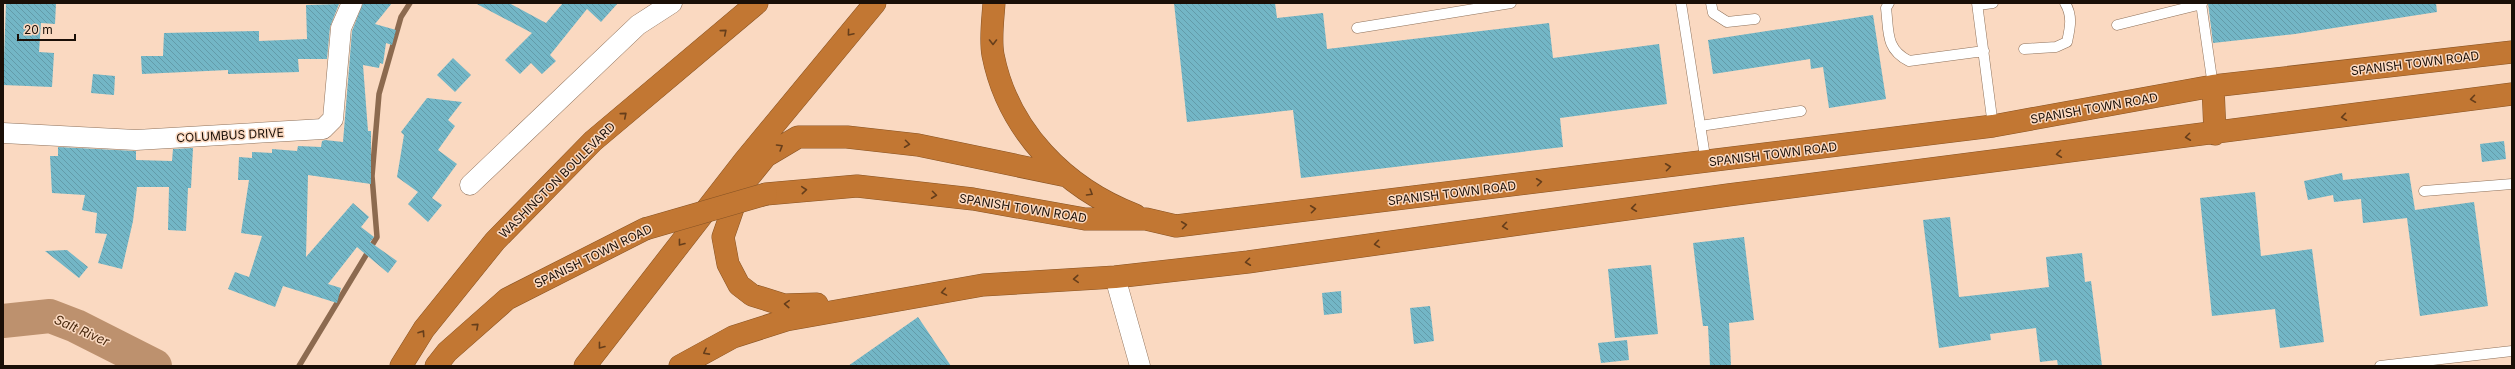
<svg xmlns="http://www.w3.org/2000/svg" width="2515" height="369" font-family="Inter,sans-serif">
<defs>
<pattern id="building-back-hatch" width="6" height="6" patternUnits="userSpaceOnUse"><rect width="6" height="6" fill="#73b6c6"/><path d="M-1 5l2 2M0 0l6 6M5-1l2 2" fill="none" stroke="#639ba9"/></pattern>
</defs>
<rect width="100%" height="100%" fill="#fad9c1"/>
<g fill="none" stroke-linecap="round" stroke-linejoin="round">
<path stroke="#8c6a4f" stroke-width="5.5" d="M299,366L377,237L372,176L379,94L401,17L410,3"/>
<path stroke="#bd916e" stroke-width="34" d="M3,321L50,316L76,326L155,366"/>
</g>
<path fill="url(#building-back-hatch)" d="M6,3H56L55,24L41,23L39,52L54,53L52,87L3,85Z
M363,3H392L375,24L396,30L392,45L386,43L383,64L380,63L379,68L363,65L368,131H371V184L308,175L306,257L353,203L369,217L361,227L374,237L370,242L397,261L388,273L357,247L328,284L341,288L337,303L283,286L275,307L228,289L235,272L249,277L262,236L241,233L249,180H238L239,157L252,158V152L272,153V149L297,151L298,146L321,147L322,141L325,140L343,142L352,31Z
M475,3H509L546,23L563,3H618L601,22L587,9L550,55L556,61L542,74L531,63L520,74L505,60L532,33Z
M1174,3H1275L1277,18L1323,13L1327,49L1549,23L1553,58L1659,44L1667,104L1560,118L1563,147L1301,178L1293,110L1187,122Z
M2208,3H2436L2437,12L2295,34L2213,43Z
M339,4L330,27L327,59H298L299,72L228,74V70L142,74L141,56H163L164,33L259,31V41L307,39L306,5Z
M1873,15L1886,99L1829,108L1823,67L1811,69L1810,59L1713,74L1708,40Z
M453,58L471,75L455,92L437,75Z
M93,74L115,76L114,95L91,93Z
M427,98L462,102L448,120L455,126L438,150L457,164L432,198L442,205L428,222L408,204L418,192L397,177L404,135L401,132Z
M2504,141L2506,159L2482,162L2480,144Z
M58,147L136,151V160L172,161L173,149L193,148L191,188H188L186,231L168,230L169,187H137L133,221L122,269L98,263L107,234L95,233L97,213L82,210L85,195L52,193L50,156H58Z
M2342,173L2343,180L2409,173L2415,210L2474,202L2488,306L2420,316L2407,218L2363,223L2361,199L2334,202L2333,195L2308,200L2304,181Z
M2255,192L2261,256L2312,249L2324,342L2280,348L2275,309L2212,316L2200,198Z
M1950,217L1959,297L2049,287L2046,257L2082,253L2085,282L2091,281L2102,366H2058L2057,360L2040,362L2036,328L1990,334L1991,340L1939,348L1923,220Z
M1744,237L1754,320L1729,323L1731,366H1710L1708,326H1703L1693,243Z
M67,250L88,267L79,278L45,251Z
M1651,265L1658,334L1615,338L1608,269Z
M1341,291L1342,313L1324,315L1322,293Z
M1430,306L1434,341L1414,344L1410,308Z
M918,317L951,366H848Z
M1627,340L1629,360L1601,363L1598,343Z"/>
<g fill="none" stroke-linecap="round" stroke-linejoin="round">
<g stroke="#8f725b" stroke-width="11">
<path id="lane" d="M1681,3L1706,163
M1711,3L1713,13L1727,22L1755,19
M1889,3L1886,8C1889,31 1885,49 1909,61L1984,51
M1977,3L1993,126
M2201,3L2213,86
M1978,5L1993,3
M2117,25L2202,4
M1357,28L1511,3
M2024,49L2056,47L2067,42C2070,28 2073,16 2065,3
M1700,126L1801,111
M2424,191L2512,184
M2380,366L2512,351"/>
</g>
<g stroke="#8f725b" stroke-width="21">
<path id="street" d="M3,133L136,140L323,129L333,119L341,28L352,3
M470,185L638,25L672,3
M1115,277L1140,366"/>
</g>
<g stroke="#875324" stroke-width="23">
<path id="highway" d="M994,3C993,19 990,39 993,55C1008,131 1065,188 1135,215
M2213,86L2215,134
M766,194L857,186L973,199L1085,219H1146L1176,226L1993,126L2213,86L2512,52
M817,304L784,305L752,295L739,285L728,264L723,237L740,188L766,156L798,137H847L918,145L1067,176
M401,366L424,329L495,241L593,141L757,3
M436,366L447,352L507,299L645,229
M585,366L745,160L875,3
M680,366L733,337L786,320L983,285L1115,277L1248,262L1728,195L2512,94"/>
</g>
<use href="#lane" stroke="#fff" stroke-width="10"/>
<use href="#street" stroke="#fff" stroke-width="20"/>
<use href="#highway" stroke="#c27733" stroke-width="22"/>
<g stroke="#875324" stroke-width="23" stroke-linecap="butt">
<path id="highway-bridge" d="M645,229L766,194"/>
</g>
<use href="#highway-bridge" stroke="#c27733" stroke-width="22"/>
</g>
<defs><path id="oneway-chevron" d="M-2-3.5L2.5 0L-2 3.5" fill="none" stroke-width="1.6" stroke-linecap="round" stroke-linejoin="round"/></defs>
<g stroke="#663e1b">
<use href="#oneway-chevron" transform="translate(724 32) rotate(-40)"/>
<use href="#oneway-chevron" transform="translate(850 33) rotate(130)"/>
<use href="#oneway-chevron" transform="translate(993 42) rotate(90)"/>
<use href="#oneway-chevron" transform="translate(2473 99) rotate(172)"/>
<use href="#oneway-chevron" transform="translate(624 115) rotate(-40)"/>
<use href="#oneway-chevron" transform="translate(2344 117) rotate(172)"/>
<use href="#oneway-chevron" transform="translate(2188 137) rotate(173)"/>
<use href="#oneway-chevron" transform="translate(907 144) rotate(7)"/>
<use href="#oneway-chevron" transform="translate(780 147) rotate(-31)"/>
<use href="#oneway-chevron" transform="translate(2059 154) rotate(173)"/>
<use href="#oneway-chevron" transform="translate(1668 167) rotate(-7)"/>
<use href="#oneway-chevron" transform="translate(1539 182) rotate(-7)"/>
<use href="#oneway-chevron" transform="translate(804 190) rotate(-5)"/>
<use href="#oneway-chevron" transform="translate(1090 193) rotate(31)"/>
<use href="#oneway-chevron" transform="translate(934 195) rotate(7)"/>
<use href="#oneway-chevron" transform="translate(1634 208) rotate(172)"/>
<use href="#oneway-chevron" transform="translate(1313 209) rotate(-7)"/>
<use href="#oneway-chevron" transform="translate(1184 225) rotate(-7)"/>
<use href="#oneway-chevron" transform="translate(1505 226) rotate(172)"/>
<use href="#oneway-chevron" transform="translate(681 243) rotate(128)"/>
<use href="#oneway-chevron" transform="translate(1377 244) rotate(172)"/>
<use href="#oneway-chevron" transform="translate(1248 262) rotate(173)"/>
<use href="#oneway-chevron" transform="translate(1076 279) rotate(176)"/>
<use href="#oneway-chevron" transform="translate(944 292) rotate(170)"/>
<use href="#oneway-chevron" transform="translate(787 304) rotate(-177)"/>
<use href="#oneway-chevron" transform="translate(476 326) rotate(-42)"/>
<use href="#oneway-chevron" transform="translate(422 333) rotate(-56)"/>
<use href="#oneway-chevron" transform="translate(601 346) rotate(128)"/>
<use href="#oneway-chevron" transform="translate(706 352) rotate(152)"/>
</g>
<g text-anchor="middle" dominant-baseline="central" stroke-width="3" stroke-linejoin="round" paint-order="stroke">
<g font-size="12" fill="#1a0f07" stroke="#fad9c1">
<text transform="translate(2415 63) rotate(-7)">SPANISH TOWN ROAD</text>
<text transform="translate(2094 108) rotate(-10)">SPANISH TOWN ROAD</text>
<text transform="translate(230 135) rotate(-3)">COLUMBUS DRIVE</text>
<text transform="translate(1773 154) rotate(-7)">SPANISH TOWN ROAD</text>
<text transform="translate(557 180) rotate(-45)">WASHINGTON BOULEVARD</text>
<text transform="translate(1452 193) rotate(-7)">SPANISH TOWN ROAD</text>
<text transform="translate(1023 208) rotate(9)">SPANISH TOWN ROAD</text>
<text transform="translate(593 256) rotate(-26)">SPANISH TOWN ROAD</text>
</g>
<g font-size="13" font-style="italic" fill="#4a2a0f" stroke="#fad9c1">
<text transform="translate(82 330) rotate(24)">Salt River</text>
</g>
</g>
<rect width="2515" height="369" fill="none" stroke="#1a0f07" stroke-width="8"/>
<path d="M18 34v6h57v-6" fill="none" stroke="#1a0f07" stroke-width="2"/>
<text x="24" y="34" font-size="12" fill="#1a0f07" stroke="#fad9c1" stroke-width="3" paint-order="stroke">20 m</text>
</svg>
